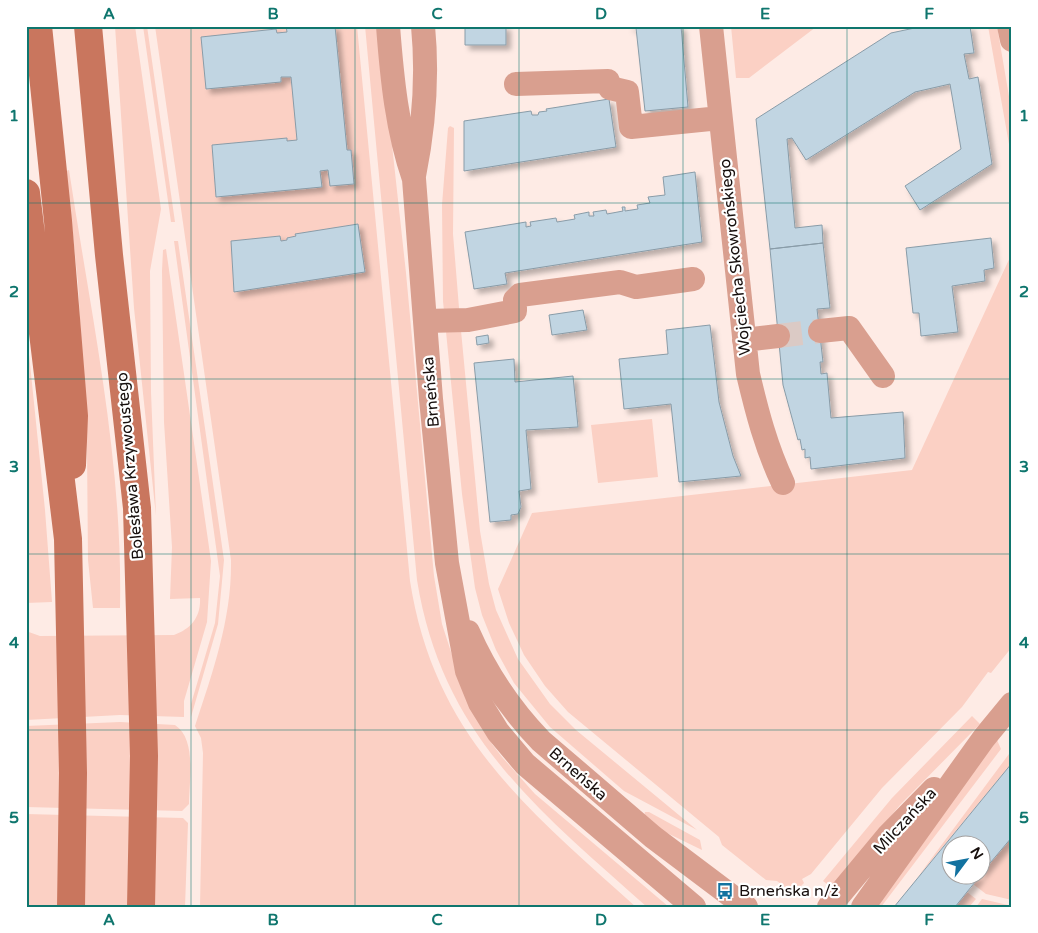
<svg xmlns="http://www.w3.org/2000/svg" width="1038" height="933" font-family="'Varela Round',sans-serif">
<defs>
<filter id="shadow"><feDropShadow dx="4.5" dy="4.5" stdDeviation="2.5" flood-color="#0004"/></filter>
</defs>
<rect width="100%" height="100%" fill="#feebe5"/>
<path fill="#fbd0c4" d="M115,26H135L161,209L150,271L151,392L156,516L134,308Z
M143,26H147L175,222H171Z
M155,26H357L410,581C434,735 527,809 636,907H200L203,753L201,738L195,726C213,671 232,618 231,560Z
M365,26H379L406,273L434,576L442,624L452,655L492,744L502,757L535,794L669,907H647C537,809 442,735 417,580Z
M731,26H813L816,27L749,78H736Z
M988,26H997L1012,114V161Z
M450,126L454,128L453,234L460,320L480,531L489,584L496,610L518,659L550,704L576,730L697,830L624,791L550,727L514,683L496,650L482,615L475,588L462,494L443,301L442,205L448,128Z
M69,170C91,316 123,459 120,608H93L88,560L87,450L78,283L66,171Z
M174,241H178L224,560L218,624L191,717V704L215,623L220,576Z
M166,249L211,561L207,622L184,701V717L120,715L26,720V631L40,636L174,635C191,629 201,617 200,598L170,599L172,547L164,422L162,271L163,250Z
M1012,253V647L991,673L988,672L962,707L882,788L811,874L802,879L804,883L801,886L785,887L777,881L766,880L722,845L719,837L568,712L545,686L524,655L509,623L498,589L532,513L912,470Z
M26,325L45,510L52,602L26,603Z
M652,419L658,477L598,483L591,425Z
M972,716L980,724L900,805L832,888L823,881L892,798Z
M120,722L175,725C197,739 189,782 189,804L182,811L26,807V726Z
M997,740L1001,749L881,907H872Z
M1012,750V763L917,878L1006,758Z
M645,812H649L700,840L702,850L663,831L644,816Z
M26,814L183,818L188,823L185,907H26Z
M1012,831V900L986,894L973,884L1012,837L1009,834Z
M967,892L976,899L969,907H955Z
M982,899L1012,906V907H976Z"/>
<path fill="#c1d5e2" stroke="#899ca8" filter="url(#shadow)" d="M286,26H335L347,150H351L354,184L330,186L328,170L320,171L322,187L216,197L212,145L287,138V141L297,140L291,77H281V82L206,89L201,37L276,29L277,33L287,32Z
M465,26H506V45H465Z
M628,26H681L688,107L645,111L636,28Z
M924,26H970L974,53L964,54L969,79L978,77L992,164L920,210L905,186L961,149L950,84L915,92L806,160L792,138L787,139L795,228L822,225L823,243L770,249L756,119L891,33Z
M609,99L616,147L464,171V121L531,111L532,115H538L539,112L547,111L546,109Z
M695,172L702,242L505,273L507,284L474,289L465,232L526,222V227L531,226L530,222L556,218L557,222L575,219L574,215L589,212V216H594L593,212L606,210L607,214L623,211L622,207H625V211L638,209L637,205L650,203L648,197L665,195L663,177Z
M358,224L365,272L234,292L231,241L280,236L281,241L287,240V238L296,236L295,234Z
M991,238L994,268L984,270L985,281L952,286L958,332L921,336L919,313H913L906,248Z
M823,243L830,308L817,309L823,362H820L821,374L827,373L831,418L903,412L905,458L811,469L810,457L805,458V449L802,450L800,439L798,440L783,385L770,249Z
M583,310L587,330L552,335L549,315Z
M710,325L719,402L733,456L741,476L679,482L671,404L624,409L619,359L668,354L666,330Z
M488,335L489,343L477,345L476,337Z
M514,359L515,382L573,376L578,427L526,430L531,489L519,491L521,507L518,514L511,515V520L490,522L474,363Z
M1012,763V831L1009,834L1012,837L980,875V846H950V876H980L967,892L955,907H894Z"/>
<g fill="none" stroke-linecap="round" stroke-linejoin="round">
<path stroke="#dbcac5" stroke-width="24" stroke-dasharray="24 12" stroke-linecap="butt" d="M778,336L820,331"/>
<path stroke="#d99f8f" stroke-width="24" d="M388,26C392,78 397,130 414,179L431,399L447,563L467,671L480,703L498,732L525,764L694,907
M711,26L748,374C757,412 766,447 783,483
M1009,26L1012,40
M516,84L608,81L610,88L627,92L631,127L720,118
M414,176C424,126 428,77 423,26
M425,321L468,320L515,311V300L520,295L620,282L636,287L693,279
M820,331L849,328L883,376
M744,340L778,336
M468,632C486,673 510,709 541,741L653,837L746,907
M829,907L888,836L934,789
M863,907L984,738L1012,704"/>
<path stroke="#c9765e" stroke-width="28" d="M38,26L58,221L74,416L72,465
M88,26L109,255L137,508L144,756L141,907
M26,193L68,539L73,773L71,907"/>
</g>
<path fill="none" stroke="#0f766e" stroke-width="1" stroke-opacity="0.55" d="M191,26V907M355,26V907M519,26V907M683,26V907M847,26V907M26,203H1012M26,379H1012M26,554H1012M26,730H1012"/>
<defs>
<g id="bus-bare" transform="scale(1.35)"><path d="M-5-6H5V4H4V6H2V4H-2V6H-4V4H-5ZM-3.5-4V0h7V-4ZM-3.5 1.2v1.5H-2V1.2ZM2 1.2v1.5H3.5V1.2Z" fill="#1272a0" stroke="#fff" stroke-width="2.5" paint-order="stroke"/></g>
</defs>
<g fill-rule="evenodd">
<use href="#bus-bare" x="725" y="891"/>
</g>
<g text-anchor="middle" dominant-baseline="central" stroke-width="4.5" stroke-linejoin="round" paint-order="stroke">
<g font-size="16" fill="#170f0d" stroke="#fff">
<text transform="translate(735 257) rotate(-96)">Wojciecha Skowrońskiego</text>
<text transform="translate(431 392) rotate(-95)">Brneńska</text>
<text transform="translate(130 466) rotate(-95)">Bolesława Krzywoustego</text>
<text transform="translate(578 774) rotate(41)">Brneńska</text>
<text transform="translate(905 821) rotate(-47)">Milczańska</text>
</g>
<g font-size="16" fill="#170f0d" stroke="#fff" text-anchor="start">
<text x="739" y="891">Brneńska n/ż</text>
</g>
</g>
<rect width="1038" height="933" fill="none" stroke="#ffffff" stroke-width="55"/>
<g transform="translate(966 860) rotate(58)"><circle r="24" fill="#ffffff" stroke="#a29f9e"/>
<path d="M0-4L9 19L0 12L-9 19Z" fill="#1272a0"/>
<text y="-8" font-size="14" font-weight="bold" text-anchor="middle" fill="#170f0d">N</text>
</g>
<rect x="28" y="28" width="982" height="878" fill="none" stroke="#0f766e" stroke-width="2"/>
<g font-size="16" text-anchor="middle" font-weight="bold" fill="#0f766e">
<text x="109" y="19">A</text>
<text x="273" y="19">B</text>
<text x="437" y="19">C</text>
<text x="601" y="19">D</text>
<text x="765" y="19">E</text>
<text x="929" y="19">F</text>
<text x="14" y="121">1</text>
<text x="1024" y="121">1</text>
<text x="14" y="297">2</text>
<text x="1024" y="297">2</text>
<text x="14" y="472">3</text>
<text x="1024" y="472">3</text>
<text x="14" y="648">4</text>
<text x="1024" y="648">4</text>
<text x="14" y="823">5</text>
<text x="1024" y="823">5</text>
<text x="109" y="925">A</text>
<text x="273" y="925">B</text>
<text x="437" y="925">C</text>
<text x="601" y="925">D</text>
<text x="765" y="925">E</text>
<text x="929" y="925">F</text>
</g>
</svg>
